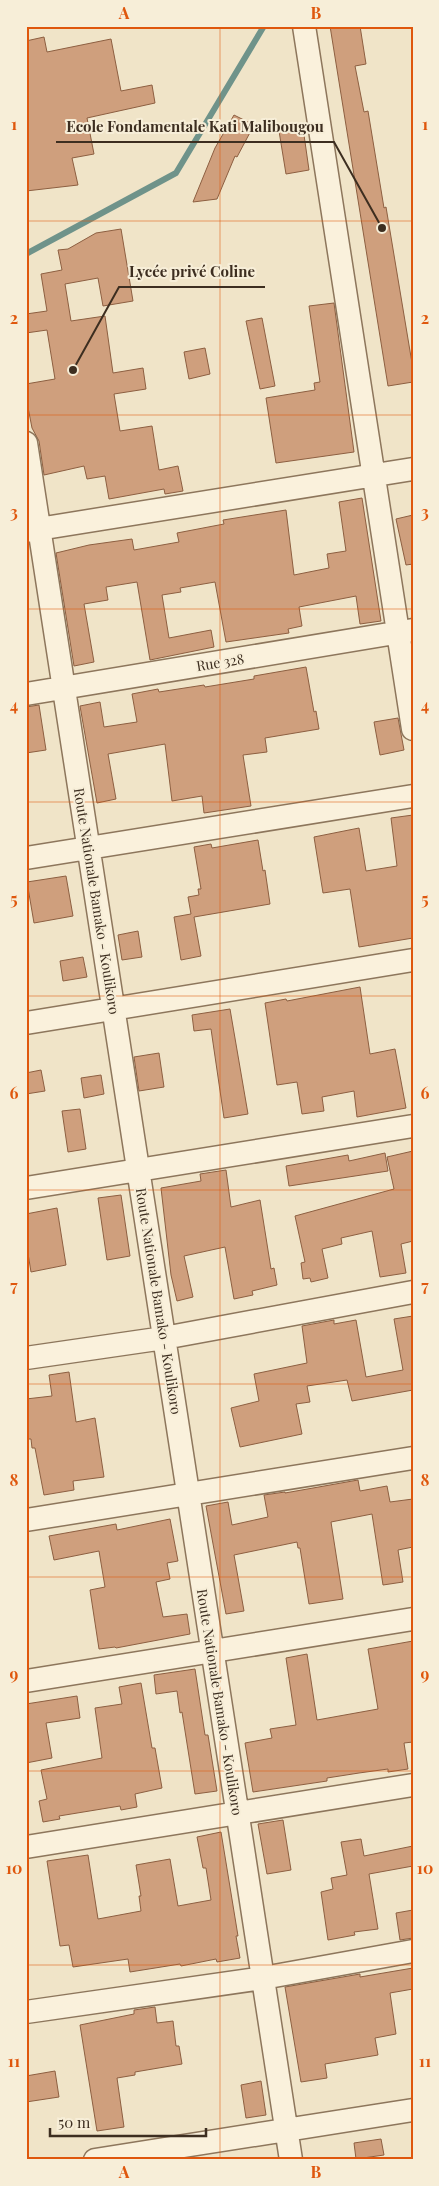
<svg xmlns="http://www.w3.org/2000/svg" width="439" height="2186" font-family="'Playfair Display',serif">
<rect width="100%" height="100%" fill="#f0e4c8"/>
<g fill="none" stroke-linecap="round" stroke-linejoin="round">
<path stroke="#6f938a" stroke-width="6" d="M26,254L176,173L264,26"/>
</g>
<path fill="#cf9f7d" stroke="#8d5f41" d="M330,26H360L366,64L355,66L364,112L368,111L384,208L386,207L413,369V382L388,386Z
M44,37L47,52L111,39L121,91L152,85L155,103L87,118L94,154L72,158L78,185L26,191V41Z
M234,115L254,125L237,157L235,156L217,199L193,202L215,148Z
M303,128L309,170L286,174L279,131Z
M121,229L133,301L103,306L98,278L65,284L71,321L105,316L113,373L143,368L146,389L114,394L120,431L152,426L159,470L178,466L183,491L165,494L164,489L109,499L105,476L87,479L84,466L44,475L39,441L32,428L26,397V384L55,379L47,330L26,333V314L47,311L41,274L62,270L58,250L68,249L96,233Z
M334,303L354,452L276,463L266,398L315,390L314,383L320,382L309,306Z
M262,318L275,386L260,389L246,321Z
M205,348L210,374L189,379L184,352Z
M362,498L381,621L360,624L356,596L299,607L302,626L288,629L289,633L226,642L215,582L180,588L181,592L162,595L169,638L211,630L214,647L150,660L137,582L106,587L108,600L84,604L94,662L74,666L56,553L89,545L132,539L134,550L179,542L177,533L224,524L223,520L286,510L294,575L329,568L327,554L346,551L339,502Z
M413,515V564L406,565L396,519Z
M306,667L314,712L316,711L319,729L265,738L267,752L243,755L251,806L204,813L202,796L172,801L165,744L108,754L116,799L97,803L80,706L100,702L104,727L137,722L132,694L158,689L159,692L204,685L205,687L254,679V676Z
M39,705L46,750L26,753V707Z
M398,718L404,750L380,755L374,722Z
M413,815V938L359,947L350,889L323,893L314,837L359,828L366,871L397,866L391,818Z
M258,840L263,871L265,870L270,904L194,917L201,956L181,960L174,917L191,914L188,897L199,895L198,889H201L194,847L211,844L212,848Z
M66,876L73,916L34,923L27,882Z
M138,931L142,957L122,960L118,935Z
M83,957L87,977L63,981L60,961Z
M360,987L370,1054L395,1049L406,1108L357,1117L354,1091L322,1097L324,1111L302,1114L297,1082L277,1085L265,1003L286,999L287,1001Z
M230,1009L248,1114L224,1118L211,1029L194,1031L192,1015Z
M159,1053L164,1087L139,1091L134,1057Z
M41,1070L45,1091L26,1094V1073Z
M101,1075L104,1094L84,1098L81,1078Z
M80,1109L86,1149L68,1152L62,1111Z
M413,1151V1241L401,1244L406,1273L380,1277L372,1231L341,1238L342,1244L322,1249L328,1278L311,1282L310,1278L303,1279L301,1263L305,1262L295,1216L394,1189L387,1157Z
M385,1153L388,1171L289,1186L286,1166L348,1155L349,1161Z
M226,1170L231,1207L260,1200L271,1269L274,1268L277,1285L252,1291L253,1295L234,1299L225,1247L184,1256L193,1297L177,1301L171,1275L161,1188L201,1181L200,1174Z
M121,1195L130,1256L107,1260L98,1198Z
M57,1208L66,1265L31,1272L26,1241V1214Z
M413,1316V1390L352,1401L347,1380L307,1386L310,1402L296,1404L302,1434L240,1447L231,1408L259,1401L254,1374L307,1363L302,1326L334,1320V1324L356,1320L366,1377L403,1370L394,1319Z
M69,1372L76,1422L95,1418L104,1477L73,1481L74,1490L44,1495L35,1448H32L31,1439H26V1399L52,1396L49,1375Z
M358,1480L360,1491L387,1486L390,1502L413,1499V1547L398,1550L403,1582L383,1585L372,1514L331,1522L343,1599L309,1604L300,1548H298L297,1542L234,1555L244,1611L226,1614L206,1506L228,1502L232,1525L268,1517L264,1495L285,1492V1493Z
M170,1519L178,1561L167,1563L170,1579L156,1582L163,1617L187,1614L190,1634L116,1648L115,1647L99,1649L90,1590L105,1587L99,1551L54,1560L49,1536L116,1524L117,1530Z
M413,1641V1742L404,1743L408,1769L388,1772V1769L359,1773L327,1778V1781L253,1792L245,1743L272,1738L270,1729L296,1725L286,1658L307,1654L317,1720L378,1709L368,1649Z
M195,1669L205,1735H208L217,1791L195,1794L182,1712L180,1713L177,1691L156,1694L154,1675Z
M141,1683L152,1748H155L162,1788L135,1794L137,1807L121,1810L120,1806L59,1816L60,1819L43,1822L39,1801L47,1799L41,1770L102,1758L95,1708L122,1704L119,1687Z
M77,1696L80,1718L46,1723L52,1758L26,1763V1704Z
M283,1820L291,1870L267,1874L258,1824Z
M221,1832L238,1936H236L240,1958L217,1962L216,1959L181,1966L180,1964L130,1972L128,1959L73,1967L69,1945L60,1946L47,1861L88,1855L98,1919L141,1911L139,1896H141L136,1865L170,1859L178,1906L211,1900L206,1868H203L197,1837Z
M361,1839L364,1856L413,1846V1866L369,1874L378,1929L354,1932L355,1935L328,1940L321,1892L333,1889L331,1878L347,1875L341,1842Z
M413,1910V1938L400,1940L396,1913Z
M413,1968V1989L390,1993L396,2034L375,2038L378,2055L325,2064L327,2078L301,2082L285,1987L360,1974V1977Z
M155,2007L157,2023L173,2021L176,2046H179L182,2064L135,2072V2075L117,2078L124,2127L97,2131L80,2025L134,2014V2010Z
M55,2071L59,2097L26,2102V2076Z
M261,2081L266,2115L246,2118L241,2085Z
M381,2139L384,2155L356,2159L354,2143Z"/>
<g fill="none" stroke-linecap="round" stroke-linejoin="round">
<g stroke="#8d765c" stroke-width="25">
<path id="minor" d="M304,26L413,729
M26,443L291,2160
M26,531L413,469
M26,694L413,630
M26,858L413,796
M26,1023L413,960
M26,1188L413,1126
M26,1358L164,1338L413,1292
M26,1520L413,1458
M26,1681L413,1619
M26,1847L413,1785
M26,2012L263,1978L413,1951
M95,2160L413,2110"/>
</g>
<use href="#minor" stroke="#faf1dc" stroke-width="22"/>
</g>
<path fill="none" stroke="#df570d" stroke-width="1" stroke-opacity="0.55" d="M220,26V2160M26,221H413M26,415H413M26,609H413M26,802H413M26,996H413M26,1190H413M26,1384H413M26,1577H413M26,1771H413M26,1965H413"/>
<g text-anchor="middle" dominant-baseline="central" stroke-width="4" stroke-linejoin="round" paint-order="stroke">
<g font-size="14" fill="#3d2e20" stroke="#f7eed8">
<text transform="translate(220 662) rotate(-9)">Rue 328</text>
<text transform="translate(97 901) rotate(81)">Route Nationale Bamako - Koulikoro</text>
<text transform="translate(159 1301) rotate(81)">Route Nationale Bamako - Koulikoro</text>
<text transform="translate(220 1702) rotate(81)">Route Nationale Bamako - Koulikoro</text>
</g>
</g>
<path fill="none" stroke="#3d2e20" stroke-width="2" d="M382 228L334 142H56M73 370L119 287H265"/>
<g fill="#3d2e20" stroke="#f7eed8" stroke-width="2">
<circle cx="382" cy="228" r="5"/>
<circle cx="73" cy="370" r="5"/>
</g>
<g font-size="15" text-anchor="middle" font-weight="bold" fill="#3d2e20" stroke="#f7eed8" stroke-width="4" stroke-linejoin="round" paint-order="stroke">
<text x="195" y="132">Ecole Fondamentale Kati Malibougou</text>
<text x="192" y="277">Lycée privé Coline</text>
</g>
<rect width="439" height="2186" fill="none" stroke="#f7eed8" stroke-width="55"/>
<path d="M50 2128v8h156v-8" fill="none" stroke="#3d2e20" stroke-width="2.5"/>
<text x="58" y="2128" font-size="15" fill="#3d2e20" stroke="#f7eed8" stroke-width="4" paint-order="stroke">50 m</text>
<rect x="28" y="28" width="384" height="2130" fill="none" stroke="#df570d" stroke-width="2"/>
<g font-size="16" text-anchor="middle" font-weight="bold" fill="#df570d">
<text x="124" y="19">A</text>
<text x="316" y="19">B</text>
<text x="14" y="130">1</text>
<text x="425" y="130">1</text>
<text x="14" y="324">2</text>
<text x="425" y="324">2</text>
<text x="14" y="518">3</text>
<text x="425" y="518">3</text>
<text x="14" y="711">4</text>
<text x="425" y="711">4</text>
<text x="14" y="905">5</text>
<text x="425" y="905">5</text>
<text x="14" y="1099">6</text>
<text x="425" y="1099">6</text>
<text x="14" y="1292">7</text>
<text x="425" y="1292">7</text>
<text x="14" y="1486">8</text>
<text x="425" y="1486">8</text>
<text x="14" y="1680">9</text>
<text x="425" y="1680">9</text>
<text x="14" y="1874">10</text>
<text x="425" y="1874">10</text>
<text x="14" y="2067">11</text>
<text x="425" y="2067">11</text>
<text x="124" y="2178">A</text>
<text x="316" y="2178">B</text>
</g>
</svg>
